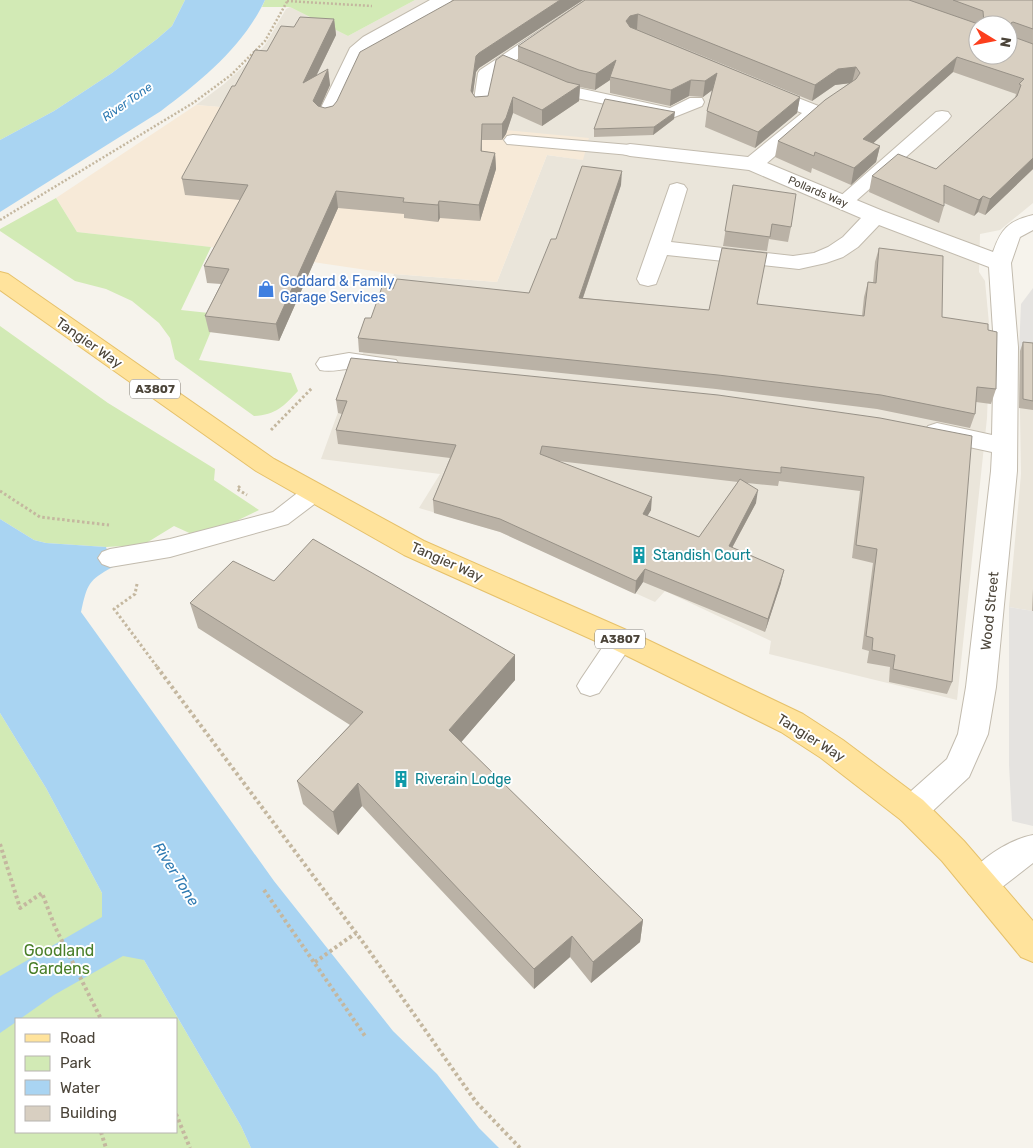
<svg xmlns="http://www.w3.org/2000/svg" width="1033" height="1148" font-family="Rubik,sans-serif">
<rect width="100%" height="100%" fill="#f6f3ec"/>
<path fill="#eae5da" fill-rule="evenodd" d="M415,0H1033V203L1000,230L980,234L979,272L985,281L990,334L987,418L957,700L769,654L771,641L665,591L655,602L500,532L419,508L440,474L321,459L349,382L364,351L394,274L497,282L547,155L583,160L297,114L196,105L224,84L256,55L265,45L286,9L290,7L348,36ZM978,25H1008V55H978Z
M1019,350L1033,353V611L1009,607L1021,474Z"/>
<path fill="#f7ead8" d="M196,105L451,125L589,138L583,160L547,155L497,282L394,274L211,247L77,232L56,198Z"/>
<path fill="#d2eab5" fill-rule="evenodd" d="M0,0H185L172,26L157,39L112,73L54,111L0,140Z
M265,0H415L348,36L290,7H262Z
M56,198L77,232L211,247L181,310L218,314L199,360L291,373L298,391C284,406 276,415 254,416L175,359L170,338L159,323L132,301L106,289L75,281L0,231V229Z
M0,326L108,403L215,469L214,480L259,510L226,526L196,536L174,526L143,545L106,547L46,543L34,540L0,519Z
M0,713L46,788L102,893V917L144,960L241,1126L251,1148H0ZM16,1019H176V1132H16Z"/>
<path fill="#e5e3e0" d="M1033,288V353L1019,350L1021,304Z
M1009,607L1033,611V826L1012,821L1009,765Z"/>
<path fill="#a9d4f2" d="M185,0H265C243,47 202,80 161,111L0,212V140L54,111L112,73L157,39L172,26Z
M0,519L34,540L46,543L106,547L113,567C88,580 87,585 81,612L274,881L320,939L393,1031L437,1074L479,1128L499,1148H251L241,1126L144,960L123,956L54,995L20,1019H16V1022L0,1033V976L102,917V893L46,788L0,713Z"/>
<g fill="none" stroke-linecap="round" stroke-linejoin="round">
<g stroke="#c2bbae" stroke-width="2">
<path id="lane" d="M586,0H604L494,75L489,107L487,111H475L473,107L478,73L480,70Z
M550,78L578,88L670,108L690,98H702L704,102L702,106L672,118L567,96L544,87L542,83L544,79Z
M942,111L948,112L951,116L948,120L849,207L843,208L837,207L834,203L837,199L936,112Z
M513,135L630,145L636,146L639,150L636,154L630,155L507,144L504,140L507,136Z
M313,485L321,487L324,493L321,499L288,524L170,557L110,567L102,564L98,558L102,552L110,549L170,539L273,512L305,487Z
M621,630L630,633L633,640L630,647L599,693L590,696L581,693L577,686L581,679L612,633Z"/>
</g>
<g stroke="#c2bbae" stroke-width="2">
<path id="street" d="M430,0H452L449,4L377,45L365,55L337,116L334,120L327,122L320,120L317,116L350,48L363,37Z
M765,85L821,107L824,111L821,115L816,116L814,122L767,163L883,211L993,252C1001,229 1008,221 1033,215V230L1020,237L1011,263L1018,347L1017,471L996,687L988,734L969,777L923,820L912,824L901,820L896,810L901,800L947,759L958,734L966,687L991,471L992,452L928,438L924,432L928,426L937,423L992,435L994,347L989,267L879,225L858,247L843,257L826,263L799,269L667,255L656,284L648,286L640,284L637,279L670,185L677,183L684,185L687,189L671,242L793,256L814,253L828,247L843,237L861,218L749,170L630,156L623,154L620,150L623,146L630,144L748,157L802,113L758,95L755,91L758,87Z
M349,353L396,360L400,366L396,372C380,376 364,368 348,369C337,370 330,372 320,370L316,364L320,358Z
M1033,835V863L993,894L981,898L969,894L965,883C974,861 1010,839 1033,835Z"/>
</g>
<g stroke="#e6c16a" stroke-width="2">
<path id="primary" d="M0,272L8,274L274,459L424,541L631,632L803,714L843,740L923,800L964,841L1033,921V962L1021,957L942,861L901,820L821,758L781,732L611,648L404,555L256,471L0,290Z"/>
</g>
<path stroke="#c4b79f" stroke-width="2.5" stroke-dasharray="2 2" stroke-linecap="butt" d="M287,1L372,6
M0,220L193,103L231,75L265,41L288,0"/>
<path stroke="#c4b79f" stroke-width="3" stroke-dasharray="2.5 2.5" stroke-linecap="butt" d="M271,430L312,388
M240,486L237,489L247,495
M0,491L40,517L109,525
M137,584L135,594L114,609L158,668"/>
<path stroke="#c4b79f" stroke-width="4" stroke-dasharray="3 3" stroke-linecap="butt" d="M157,667L365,945L476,1102L520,1148
M0,844L20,908L42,893L55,927L101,1019
M264,890L365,1036
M315,962L356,933
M176,1114L190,1148
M101,1132L106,1148"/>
<use href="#lane" fill="#fff" fill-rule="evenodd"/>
<use href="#street" fill="#fff" fill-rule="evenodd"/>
<use href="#primary" fill="#ffe39c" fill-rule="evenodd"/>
</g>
<path fill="#bab2a6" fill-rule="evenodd" d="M454,0H583L479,68L476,72L473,94L475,97L488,96L518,62V46L585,0H1033V169L985,215L978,212L974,216L944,203V206L939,223L869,192L872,176L936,169L1015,98L1016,94L953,72L873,143L880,146L876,162L851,185L812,168L811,173L775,157L778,141L849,83L835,85L812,101L637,29L800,97L797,113L755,148L705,127L707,111L712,90L703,97L689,96L670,106L610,93V80L595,90L580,87L579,101L542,126L513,113L506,134L502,140H482V151L495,153L496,169L480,221L440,218L438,222L404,218V214L338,208L279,341L209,332L205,316L221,284L207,283L204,266L240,200L185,195L182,179L235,86L267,51L294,27L334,19L336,35L316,76L328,69L330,85L320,107L325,108L333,106Z
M674,119L653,135L594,137V129Z
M621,185L583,298L709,310L757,305L862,316L864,297L868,282L873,283L875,262L879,248L942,317L988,330L996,389L991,404L976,402L975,414L970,428L877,409L716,389L359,352L358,338L393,289L529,293L556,239Z
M733,185L791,227L788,242L769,239L767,251L723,246Z
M1023,342L1033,343V410L1019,408L1020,351Z
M336,400L880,418L952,682L947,694L889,682L890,667L867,663L869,651L862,649L873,563L852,558L860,491L779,481L778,486L747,483L756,503L732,548L781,583L765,632L643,582L635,594L500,532L434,513L433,500L450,458L338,444L336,430L342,414L338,413ZM558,461L738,482L699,537L647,516L651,510Z
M274,581L515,655V680L461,742L643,920L640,942L591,983L570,957L534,989L362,806L338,835L303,804L297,781L350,725L198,628L190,603Z
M1033,589V611H1032Z"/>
<path fill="#979187" d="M560,0H583L479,68L476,72L471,107V91L476,56L479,53Z
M638,14L637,29L628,32L626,21L630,16Z
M334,19L336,35L305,99L303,83Z
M957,57L953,72L860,155L863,139Z
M616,60L610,77V80L595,90L596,74Z
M856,67L852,83L835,85L812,101L815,85L838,69Z
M328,69L330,85L316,117L313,101Z
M717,73L715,88L703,97L705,81Z
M691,80L689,96L670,106L671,90Z
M580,85L579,101L542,126V110Z
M513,97V113L506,134L502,140V124Z
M800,97L797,113L755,148L758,132Z
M675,112L674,119L653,135L654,127Z
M482,124V140L481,167V151Z
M880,146L876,162L851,185L854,168Z
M495,153L496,169L480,221L479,205Z
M1033,158V169L985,215L990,199Z
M622,171L621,185L578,312L579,298Z
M336,191L338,208L279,341L276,324Z
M983,196L978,212L974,216L979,200Z
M439,201L440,218L438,222V205Z
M758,490L756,503L726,559L729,546Z
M652,497L651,510L641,527L643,514Z
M645,569L643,582L635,594L636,581Z
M784,570L781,583L765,632L768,619Z
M515,655V680L451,754L449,730Z
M358,783L362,806L338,835L333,812Z
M643,920L640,942L591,983L593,962Z
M572,936L570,957L534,989V969Z"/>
<path fill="#d8cfc1" stroke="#979187" d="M454,0H560L479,53L476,56L471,91L475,97L488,96L496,60L503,55L567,82L580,85L542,110L513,97L506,118L502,124H482L481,151L495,153L479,205L439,201L438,205L403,202L404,198L336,191L276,324L205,316L229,269L204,266L248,185L182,179V177L232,86H235L255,50L267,51L281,26L294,27L300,17L334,19L303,83L328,69L313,101L318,106L325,108L333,106L337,101L360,52Z
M585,0H909L981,25H978V55H1008V25H982L984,23L983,11L953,0H1033V29L1013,22L1011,23V36L1033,44V158L990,199L983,196L979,200L944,185V206L872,176L898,154L936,169L1017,96L1021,85L1019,84L1024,79L957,57L863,139L880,146L854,168L815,152L814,156L778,141L825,100L856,79L860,73L856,67L838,69L815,85L638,14L630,16L626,21L630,27L800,97L758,132L707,111L717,73L705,81L691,80L671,90L610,77L616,60L596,74L579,70L518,46Z
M605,99L675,112L654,127L594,129Z
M582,166L622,171L579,298L709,310L722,248L767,253L757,304L864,316L868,282L876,283L879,248L943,256L942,317L988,324V330L997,332L996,389L977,387L975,414L881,395L718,375L358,338L365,318H371L382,287L393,289L397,279L529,293L551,239H556Z
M733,185L796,194L791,227L772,224L770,237L725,231Z
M1023,342L1033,343V401L1023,399Z
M351,358L718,395L880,418L972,436L952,682L893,669L895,655L872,650L873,638L866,636L877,549L856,545L864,477L781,467V473L751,470L542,446L540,454L652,497L643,514L699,537L740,479L758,490L729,546L784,570L768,619L645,569L636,581L500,519L433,500L456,445L336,430L347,401L336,400Z
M313,539L515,655L449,730L643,920L593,962L572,936L534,969L358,783L333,812L297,781L363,712L190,603L233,561L274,581Z"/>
<defs>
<g id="shop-bare" transform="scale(1.35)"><path d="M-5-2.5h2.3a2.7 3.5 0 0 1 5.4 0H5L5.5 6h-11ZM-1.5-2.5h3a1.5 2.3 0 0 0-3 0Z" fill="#3f7fe0" stroke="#fff" stroke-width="2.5" paint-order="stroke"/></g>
<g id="building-bare" transform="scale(1.35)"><path d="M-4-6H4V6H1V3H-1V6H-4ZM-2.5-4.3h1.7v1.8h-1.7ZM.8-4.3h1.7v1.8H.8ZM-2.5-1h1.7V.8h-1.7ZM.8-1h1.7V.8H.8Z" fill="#0f9aa8" stroke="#fff" stroke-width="2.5" paint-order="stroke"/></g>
</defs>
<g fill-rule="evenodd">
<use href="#shop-bare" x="266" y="289"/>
<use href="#building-bare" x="639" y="555"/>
<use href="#building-bare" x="401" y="779"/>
</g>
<g text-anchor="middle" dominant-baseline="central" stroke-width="4" stroke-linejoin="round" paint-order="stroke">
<g font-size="11" fill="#4b4439" stroke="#fff">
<text transform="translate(818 192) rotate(23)">Pollards Way</text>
</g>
<g font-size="12" font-style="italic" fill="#2e7ab2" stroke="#fff">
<text transform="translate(127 102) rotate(-35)">River Tone</text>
</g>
<g fill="#fff" stroke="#817c74" stroke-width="1">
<rect x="130" y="379.5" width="50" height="19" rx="4"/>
<rect x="595" y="629.5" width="50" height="19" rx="4"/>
</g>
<g font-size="12" font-weight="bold" fill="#4b4439">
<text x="155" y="389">A3807</text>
<text x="620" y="639">A3807</text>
</g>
<g font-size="14" fill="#366cbe" stroke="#fff" text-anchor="start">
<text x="280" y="281">Goddard &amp; Family<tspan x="280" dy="16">Garage Services</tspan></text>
</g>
<g font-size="14" fill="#4b4439" stroke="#fff">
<text transform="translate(89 343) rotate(35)">Tangier Way</text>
<text transform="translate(447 562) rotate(24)">Tangier Way</text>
<text transform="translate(990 611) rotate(-84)">Wood Street</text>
<text transform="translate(811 738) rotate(32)">Tangier Way</text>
</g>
<g font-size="14" fill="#0d838f" stroke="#fff" text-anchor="start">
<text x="653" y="555">Standish Court</text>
<text x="415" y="779">Riverain Lodge</text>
</g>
<g font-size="15" font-style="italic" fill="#2e7ab2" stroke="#fff">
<text transform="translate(176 874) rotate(58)">River Tone</text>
</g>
<g font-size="16" fill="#4a7f2a" stroke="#fff">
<text x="59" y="950">Goodland<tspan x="59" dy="18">Gardens</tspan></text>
</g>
</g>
<rect x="15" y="1018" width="162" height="115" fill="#ffffff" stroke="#b7b4b0"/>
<rect x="25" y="1034" width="25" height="8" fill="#ffe39c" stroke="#b7b4b0"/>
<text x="60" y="1043" font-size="15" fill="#4b4439">Road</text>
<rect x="25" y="1056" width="25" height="15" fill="#d2eab5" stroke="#b7b4b0"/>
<text x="60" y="1068" font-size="15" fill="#4b4439">Park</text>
<rect x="25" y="1080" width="25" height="15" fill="#a9d4f2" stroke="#b7b4b0"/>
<text x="60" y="1093" font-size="15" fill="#4b4439">Water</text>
<rect x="25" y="1106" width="25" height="15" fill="#d8cfc1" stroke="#b7b4b0"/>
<text x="60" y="1118" font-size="15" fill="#4b4439">Building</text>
<g transform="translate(993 40) rotate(100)"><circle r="24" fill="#ffffff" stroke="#b7b4b0"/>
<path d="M0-4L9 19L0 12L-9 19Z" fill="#fc3f1d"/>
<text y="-8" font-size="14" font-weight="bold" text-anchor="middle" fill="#4b4439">N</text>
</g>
</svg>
